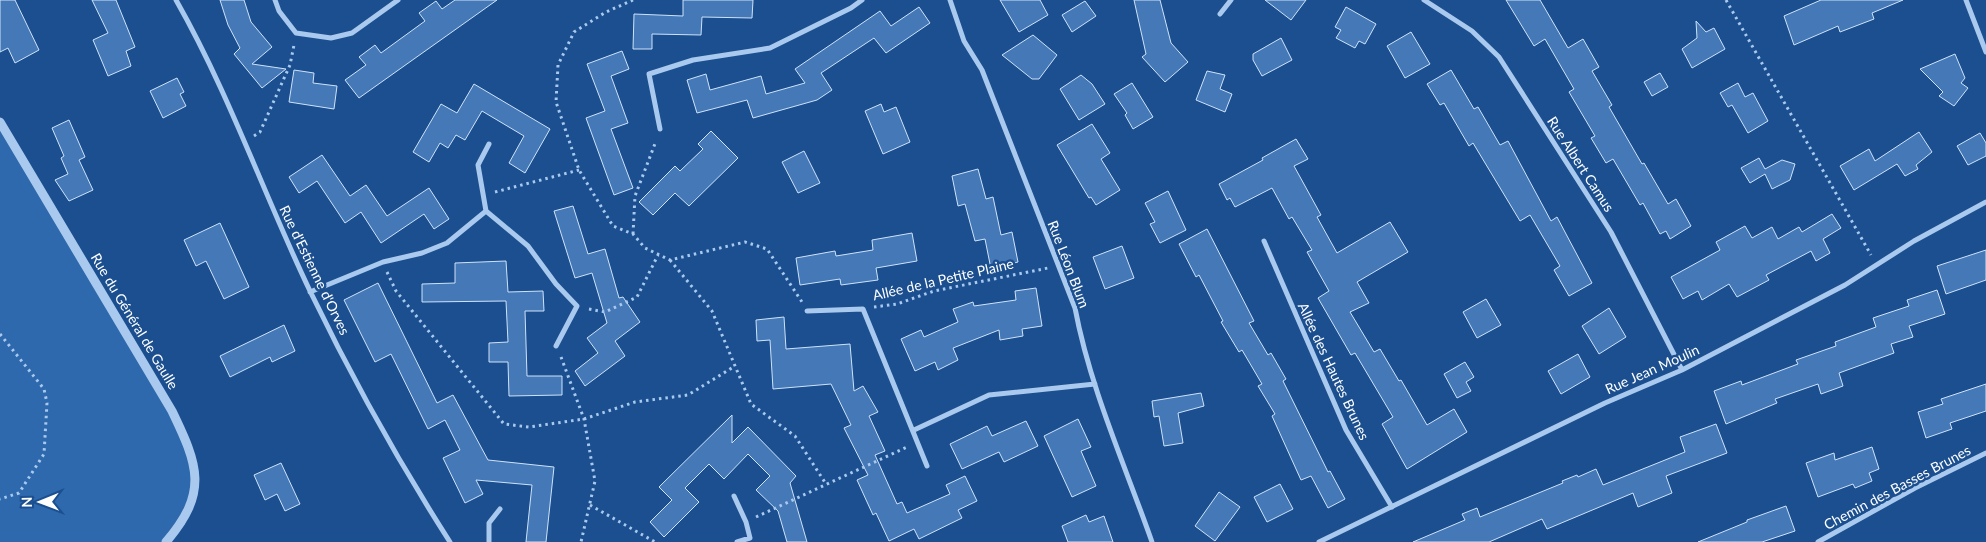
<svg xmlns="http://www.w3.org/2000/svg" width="1986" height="542" font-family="Lato,sans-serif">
<rect width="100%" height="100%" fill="#1b4f8f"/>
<path fill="#2e69ad" d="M0,122L172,411L193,458L191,501L166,542H0Z"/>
<path fill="#4478b7" stroke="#cfe3fa" d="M0,0H15L39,50L15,63L8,48L0,52Z
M92,0H116L135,47L126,51L131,66L108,76L93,40L108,33Z
M220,0H244L251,22L272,47L252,64L286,69L262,88L234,54L240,48L228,25Z
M455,0H497L359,98L345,80L366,65L359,57L375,45L381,53L425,21L419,13L436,1L442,9Z
M683,0H753L752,18L702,17L701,35L652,34V49H633L634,14L683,16Z
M1000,0H1040L1048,15L1019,32Z
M1134,0H1160L1171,43L1188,62L1165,82L1142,57L1146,54Z
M1265,0H1306L1291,20Z
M1506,0H1540L1568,48L1583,39L1599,67L1592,71L1612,105L1609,107L1642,164L1644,163L1668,204L1676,199L1691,226L1670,239L1666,231L1660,234L1643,203L1640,205L1613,159L1606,163L1591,138L1595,136L1569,92L1574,89L1545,39L1534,46Z
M1821,0H1903L1872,13L1874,19L1840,32L1838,26L1794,45L1784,16Z
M1085,1L1096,16L1072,32L1062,15Z
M919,7L930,23L886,53L874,38L821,73L832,90L817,100L753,118L747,100L697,113L687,80L706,74L710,90L761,76L766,94L805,83L795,69L880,11L891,26Z
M1346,7L1376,24L1365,44L1359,41L1355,48L1336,38L1341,30L1335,27Z
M1696,21L1706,32L1714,28L1725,49L1692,68L1682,49L1697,38Z
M1411,32L1430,64L1405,78L1387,46Z
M1033,35L1057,55L1039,79H1032L1002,55Z
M1281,38L1292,60L1262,76L1253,60V54Z
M622,51L629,69L611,76L628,123L611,129L633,188L614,195L586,118L605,111L587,64Z
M1955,54L1965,78L1961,83L1968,88L1954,106L1939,96L1943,92L1920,69Z
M294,70L314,73L313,83L337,86L334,109L289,102Z
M1451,70L1474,109L1478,107L1500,145L1508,141L1551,221L1557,217L1592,283L1569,296L1554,270L1560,266L1530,215L1520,221L1473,143L1469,146L1444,103L1440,105L1427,84Z
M1207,71L1225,75L1220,89L1232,94L1225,112L1196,100Z
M1660,73L1668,87L1652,96L1644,82Z
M1081,75L1092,84L1105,104L1079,120L1060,89Z
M177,78L184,92L180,94L186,106L163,118L150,91Z
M1132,83L1153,117L1133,129L1125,115L1127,113L1114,94Z
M1738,83L1745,97L1753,93L1768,121L1748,133L1732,105L1728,107L1720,93Z
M474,84L550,129L525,173L509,163L524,136L482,111L465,140L456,135L448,148L440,143L429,162L413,152L441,104L457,113Z
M881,104L884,112L896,107L910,142L883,154L865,111Z
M69,120L85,157L79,160L93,190L69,201L55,180L68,174L61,158L64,156L52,128Z
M1092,124L1110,153L1101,159L1120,190L1096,205L1091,197L1089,198L1057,145Z
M711,131L738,158L689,206L675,193L653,215L639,202L675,166L680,171L703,149L698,144Z
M1919,132L1932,152L1916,165L1918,169L1905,176L1897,164L1854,190L1840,166L1869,149L1875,161Z
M1980,133L1986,143V156L1968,165L1957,146Z
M1296,139L1308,159L1294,166L1321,215L1317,217L1337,253L1390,222L1408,252L1357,282L1369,303L1350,312L1374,352L1380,349L1399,381L1401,380L1427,425L1454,409L1467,432L1407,469L1382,424L1393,417L1355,353L1351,355L1318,298L1329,291L1307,252L1312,250L1292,217L1289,219L1272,188L1235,207L1230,198L1227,200L1219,184L1263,160L1262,158Z
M804,151L820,183L798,193L782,162Z
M322,155L350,196L366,185L387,216L429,188L449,219L434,229L424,214L381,243L361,212L345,223L317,181L299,193L289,177Z
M1759,158L1765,169L1782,160L1795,164L1790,180L1772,189L1765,174L1750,183L1741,168Z
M978,169L986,199L993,197L1001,235L1012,232L1018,262L991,269L985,239L975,241L965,204L958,206L952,176Z
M1168,191L1186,230L1160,243L1150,224L1155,222L1145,203Z
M573,206L588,254L605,249L619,298L623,297L640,322L615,341L625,356L585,386L575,371L598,353L587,338L607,323L592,273L575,278L554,211Z
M1832,214L1841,228L1823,239L1830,253L1816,261L1811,251L1766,275L1769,280L1737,297L1729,284L1702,300L1698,291L1683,299L1671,277L1720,250L1716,242L1745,226L1752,238L1772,227L1778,239L1799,227L1802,232Z
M220,223L249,287L224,299L206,261L196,266L184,240Z
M1207,229L1254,321L1249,323L1268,355L1271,353L1286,379L1283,381L1328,472L1330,471L1345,499L1328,508L1311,476L1301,480L1272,416L1275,414L1258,386L1262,384L1242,350L1239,352L1221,322L1223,321L1199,275L1196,277L1179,244Z
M912,233L917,261L876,268L878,280L841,285L840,279L800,285L796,258L835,251L836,256L873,250L872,240Z
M1122,246L1134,278L1105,289L1093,257Z
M1986,250V280L1946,294L1937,266Z
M506,261L508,292L543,291L544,311H525L527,376H562V395L509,396L508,362H489V343L508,342L506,301L422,302V284L455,283V263Z
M378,283L437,403L453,395L488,460L554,467L546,542H526L532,485L476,480L483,494L465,503L443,458L460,450L445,420L428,429L391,354L375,362L344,300Z
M1036,288L1042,326L1022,329L1023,336L1000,340L999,330L953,348L958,360L938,370L935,362L915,371L901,339L921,330L924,337L958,322L953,309L973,302L974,306L1016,300L1015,291Z
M1937,290L1945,314L1909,326L1913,337L1891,344L1894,353L1839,373L1843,386L1821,394L1818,384L1775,399L1777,403L1726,424L1714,391L1741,381L1742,385L1798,364L1796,360L1836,346L1835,342L1876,327L1873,318L1909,306L1907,300Z
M1486,299L1501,325L1477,338L1463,312Z
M1609,308L1626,337L1599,354L1582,326Z
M784,317L786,349L850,344L854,391L863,386L878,412L869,416L885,451L875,455L897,504L902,502L907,513L950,494L946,485L965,476L977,501L958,510L962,518L919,539L914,529L889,541L876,513L873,515L857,480L868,475L844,428L851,425L831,384L773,389L770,340L757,341L756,320Z
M284,325L295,351L272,362L270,357L230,377L220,356Z
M1578,354L1590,377L1561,394L1548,371Z
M1465,362L1474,377L1466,382L1471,391L1457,398L1444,374Z
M1986,384V411L1950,423L1952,429L1926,438L1918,412L1943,404L1941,399Z
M1201,393L1204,406L1178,413L1183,443L1164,446L1159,416L1154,417L1152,401Z
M732,415V443L748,427L796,476L790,483L807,542H787L778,511L756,490L770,476L748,454L724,479L709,464L685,488L699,502L664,537L650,522L672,500L659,487Z
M1078,419L1091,447L1081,451L1096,486L1072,497L1044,436Z
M1026,421L1038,446L1004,462L999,452L962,469L950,444L987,426L992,436Z
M1716,424L1727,453L1666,476L1672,493L1638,507L1633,493L1547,529L1542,519L1489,542H1413L1465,520L1462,514L1477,508L1480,517L1563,483L1562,481L1577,475L1578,477L1596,469L1603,485L1685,452L1680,437Z
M1872,447L1879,469L1869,473L1872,481L1855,488L1853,484L1818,497L1806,463L1834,453L1835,460Z
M281,463L300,504L285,511L277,494L265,500L254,475Z
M1280,484L1293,509L1267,522L1254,497Z
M1219,492L1240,507L1215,541L1195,526Z
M1786,506L1795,531L1762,542H1698L1747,522V520Z
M1086,515L1089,522L1104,516L1113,542H1068L1062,526Z"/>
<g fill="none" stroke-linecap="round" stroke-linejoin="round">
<path stroke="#a9c9ee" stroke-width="3" stroke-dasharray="2.5 4" stroke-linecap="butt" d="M633,0L606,12L574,32L558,65L556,102L579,170L613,226L633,234L645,248L670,260L745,242L767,249L802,302
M1726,0L1871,255
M254,136L260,132L290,65L294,45
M495,192L579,170
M633,234L635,196L656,141
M670,260L712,311L751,404L795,436L826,484
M387,272L396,291L504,424L529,427L584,419L635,402L688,395L735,366
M874,307L897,304L934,291L1048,268
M589,309L605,312L637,297L658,255
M0,334L44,389L47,403L44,454L19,493L0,499
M561,357L584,419L595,481L581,542
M590,505L655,542
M756,517L907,447"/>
<path stroke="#a9c9ee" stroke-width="5" d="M176,0C229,93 264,195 310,291C352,378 398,461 450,542
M275,0L279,11L296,33L331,38L352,33L398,0
M950,0L964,41L982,70L1075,308C1090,388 1125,465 1152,542
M1424,0L1472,31L1499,57L1611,232L1682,370
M1966,0L1986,52
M1220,14L1231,0
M660,129L649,74L693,60L770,48L851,8L862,0
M489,144L478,165L486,211L528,246L556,284L577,306L556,346
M1264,241L1346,430L1392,507
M310,292L383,262L422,253L447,243L486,211
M807,311L863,309L927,466
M914,430L989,395L1095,384
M734,496L746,522L750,538L737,542
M489,542V523L500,509
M1319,542L1605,403L1682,370L1845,285L1914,241L1986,202
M1818,542L1915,488L1986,453"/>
<path stroke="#a9c9ee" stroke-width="9" d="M0,122L172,411C198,465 209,492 166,542"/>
</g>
<g text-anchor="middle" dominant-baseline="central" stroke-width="5" stroke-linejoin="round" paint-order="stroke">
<g font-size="14" fill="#fff" stroke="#1b4f8f">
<text transform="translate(1581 164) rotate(57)">Rue Albert Camus</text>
<text transform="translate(1069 264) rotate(69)">Rue Léon Blum</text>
<text transform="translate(315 270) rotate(64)">Rue d'Estienne d'Orves</text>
<text transform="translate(943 279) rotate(-13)">Allée de la Petite Plaine</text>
<text transform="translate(135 321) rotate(59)">Rue du Général de Gaulle</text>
<text transform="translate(1652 369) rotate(-24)">Rue Jean Moulin</text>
<text transform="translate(1334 371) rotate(65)">Allée des Hautes Brunes</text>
<text transform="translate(1897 487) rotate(-28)">Chemin des Basses Brunes</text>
</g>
</g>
<g transform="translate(40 502) rotate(269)" stroke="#1b4f8f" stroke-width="4" paint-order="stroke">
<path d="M0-4L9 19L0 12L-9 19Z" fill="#ffffff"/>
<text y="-8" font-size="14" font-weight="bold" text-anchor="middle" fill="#ffffff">N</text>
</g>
</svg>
